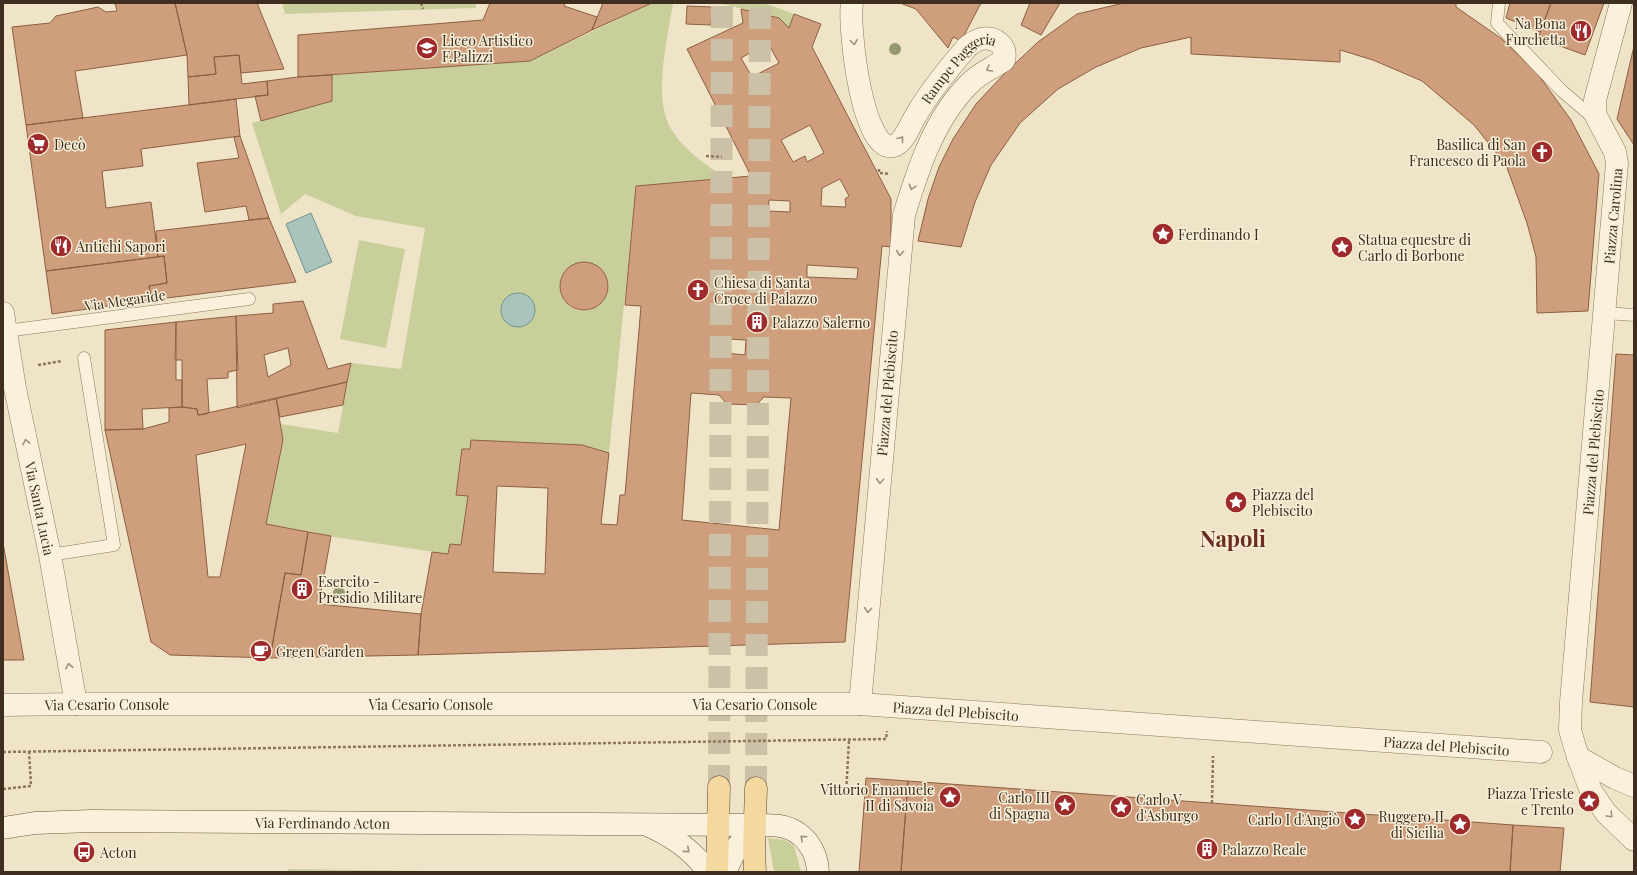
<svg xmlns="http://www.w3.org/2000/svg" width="1637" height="875" font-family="'Playfair Display',serif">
<rect width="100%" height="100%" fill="#f0e4c8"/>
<path fill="#c9cf9b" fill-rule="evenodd" d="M282,3H477L475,8L285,14Z
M652,3H673C668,38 651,102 673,132C685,150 708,167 726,178L636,186L609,453L582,445L471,440L470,449H462L456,494L468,496L461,545L450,544L448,554L334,537L266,524L283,440L281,424L338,433L351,363L401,369L425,228L356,216L305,194L281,214L252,123L332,101V75L530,61ZM585,262C637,273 590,336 564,300C552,282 568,265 585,262Z
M719,3H765L794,14L789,28L779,18Z
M359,240L405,249L386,348L340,339Z
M768,838L785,840L794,846L801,872H774Z
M288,869L493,872H288Z"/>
<path fill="#a9c4bc" stroke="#6f938a" d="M311,213L332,262L306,273L286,224Z
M501 310a17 17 0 1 1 34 0a17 17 0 1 1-34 0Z"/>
<path fill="#cf9f7d" stroke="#8d5f41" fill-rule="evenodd" d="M115,3H175L187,55L75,71L83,118L26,125L12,27L50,23L56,16L98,7L106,12L117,11Z
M175,3H257L284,69L241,73L239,55L214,57L216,74L188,77L187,55Z
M490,3H565L564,6L597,17L592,30L530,61L298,77V35L483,20Z
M603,3H652L592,30Z
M900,3H981L961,41L953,37L948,48L916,9Z
M1030,3H1060L1041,35L1021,25Z
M1124,3H1456V7L1502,39L1537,73L1571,120L1599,174L1588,311L1537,313L1536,257L1527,223L1506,165L1474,125L1422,81L1373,60L1340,50V62L1191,54V37L1141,48L1096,67L1058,89L1020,123L991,165L975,202L961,247L918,241L928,199L939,167L953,139L976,104L1005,73L1038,42L1077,14Z
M1510,3H1551L1540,32L1506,18Z
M1551,3H1604L1585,55L1538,38Z
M687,6L712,7L711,25L686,24Z
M741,9L779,18L789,28L794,14L821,24L812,47L891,199V247L882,246L845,642L418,655L421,614L432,552L448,554L450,544L461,545L468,496L456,495L462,449H470L471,440L582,445L609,453L601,524L617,525L620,495H625L641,306L625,305L636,186L751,176L687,49L743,23ZM768,43L779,63L752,77L741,58ZM810,125L824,153L807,162L805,156L793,162L781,140ZM840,179L849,196L845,199L846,207L821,206L822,188ZM769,200L790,201V212L768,211ZM807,265L858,268L857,279L807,277ZM727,339L746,340L745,355L725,353ZM691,393L719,395L727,404L756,405L764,397L791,398L779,530L682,520ZM497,486L548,488L545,574L493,572Z
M1634,46V145L1617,119Z
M239,55L242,84L267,81L268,95L189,105L188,77L216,74L214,57Z
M332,75V101L261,121L255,96L268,95L267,81L298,77Z
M236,99L240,136L141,149L143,166L102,171L106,208L151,202L158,257L46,271L26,125Z
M240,136L269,218L249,220L246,206L205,212L197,163L239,158L234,137Z
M269,218L296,282L151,300L149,286L167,283L164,256L158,257L156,231Z
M164,256L167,283L149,286L151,300L52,314L46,271Z
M560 286a24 24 0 1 1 48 0a24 24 0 1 1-48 0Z
M303,301L328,369L351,363L347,382L237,408L236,316L273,313V304ZM288,348L291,365L268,377L264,355Z
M236,316L238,370L228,372V378L207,379L209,411L207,414L198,415L197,409L182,407V360H175L176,322Z
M176,322V380H182V407L142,409L143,429L105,430V330Z
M1616,354L1634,355V707L1590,702Z
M347,382L343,405L280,417L276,398Z
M276,398L283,440L266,524L308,532L301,575L285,573L270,658L170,655L151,642L105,430L143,429L169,422V408L182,407L197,409L198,415ZM246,444L220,577H208L196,455Z
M308,532L331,536L319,604L421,614L418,655L270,658L285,573L301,575Z
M3,543L24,660H3Z
M866,778L908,781L901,872H859Z
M908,781L1513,825L1510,872H901Z
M1513,825L1564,828L1560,872H1510Z"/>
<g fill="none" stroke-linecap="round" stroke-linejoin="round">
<path stroke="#ccc0a6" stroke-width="22" stroke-dasharray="22 11" stroke-linecap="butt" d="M719,787L722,3
M756,788L760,3"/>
<g stroke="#8d765c" stroke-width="13">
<path id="lane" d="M1499,3L1497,23L1562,91L1596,120
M1605,313L1634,315
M6,331L249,299
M50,555L114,545L84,358"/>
</g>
<g stroke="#8d765c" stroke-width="23">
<g id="street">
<path id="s1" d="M852,3C848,23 862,161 896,145C905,140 910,125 915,117C929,92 948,69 967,47C972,43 976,40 981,39C995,36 1008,46 1004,60C993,68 979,73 969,84C934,119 918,169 904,215L860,704"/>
<path d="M1621,3L1595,100V113L1597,118L1615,152L1617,163L1571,702L1570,730L1578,757L1591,791L1606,813L1634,840"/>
<path id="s2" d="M3,313L15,388L50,555L76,704"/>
<path id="s3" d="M3,705L76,704H860L1541,752"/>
<path d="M1578,757L1615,778L1634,786"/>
</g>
</g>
<g stroke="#6f573f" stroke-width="23">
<g id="secondary">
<path d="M647,825C670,835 693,850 708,872"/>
<path id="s4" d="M3,828L35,823L92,821L755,825C763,825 772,825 780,826C803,830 817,849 818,872"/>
<path d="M725,872L737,847L755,825"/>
</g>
</g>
<g stroke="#5b4430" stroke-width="23">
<path id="primary" d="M717,872L719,787
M755,872L754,850L756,788"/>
</g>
<path stroke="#8d765c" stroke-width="2.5" stroke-dasharray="3 2" stroke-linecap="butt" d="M421,3L423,9
M706,156L722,157
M879,169V173L890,174
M38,365L62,361
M3,752L886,739L887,731
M3,789L31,786L29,751
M846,794L849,740
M1212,803L1213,756"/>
<use href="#lane" stroke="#faf1dc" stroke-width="12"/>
<use href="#street" stroke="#faf1dc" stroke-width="22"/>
<use href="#secondary" stroke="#faf1dc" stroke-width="22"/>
<use href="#primary" stroke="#f3d9a0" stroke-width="22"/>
</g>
<g fill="#96986f">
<circle cx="895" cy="49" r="6"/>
<circle cx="339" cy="593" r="6"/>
</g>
<defs><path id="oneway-chevron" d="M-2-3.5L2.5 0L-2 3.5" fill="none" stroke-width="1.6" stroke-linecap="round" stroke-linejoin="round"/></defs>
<g stroke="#9c907e">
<use href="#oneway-chevron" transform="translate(854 42) rotate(83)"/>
<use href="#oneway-chevron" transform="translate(989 69) rotate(149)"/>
<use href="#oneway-chevron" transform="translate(901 139) rotate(-52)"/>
<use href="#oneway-chevron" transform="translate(912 187) rotate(108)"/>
<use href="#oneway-chevron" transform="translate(900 253) rotate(95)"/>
<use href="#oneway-chevron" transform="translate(26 442) rotate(-102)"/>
<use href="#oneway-chevron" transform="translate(880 481) rotate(95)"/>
<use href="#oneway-chevron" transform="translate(868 610) rotate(95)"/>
<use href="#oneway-chevron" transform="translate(69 666) rotate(-100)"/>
<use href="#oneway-chevron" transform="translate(1610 815) rotate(47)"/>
<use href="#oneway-chevron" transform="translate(803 838) rotate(-138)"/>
<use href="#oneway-chevron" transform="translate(687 850) rotate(41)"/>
</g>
<defs>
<g id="restaurant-disc" transform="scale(1.15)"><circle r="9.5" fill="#9e2a2b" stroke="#f7eed8"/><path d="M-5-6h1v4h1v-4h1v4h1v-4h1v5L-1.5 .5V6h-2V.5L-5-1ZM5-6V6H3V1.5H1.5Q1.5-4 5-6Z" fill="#fff"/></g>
<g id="school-disc" transform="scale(1.15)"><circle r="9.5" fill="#9e2a2b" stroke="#f7eed8"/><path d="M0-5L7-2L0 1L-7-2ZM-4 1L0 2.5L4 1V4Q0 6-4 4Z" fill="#fff"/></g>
<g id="supermarket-disc" transform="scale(1.15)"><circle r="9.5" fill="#9e2a2b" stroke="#f7eed8"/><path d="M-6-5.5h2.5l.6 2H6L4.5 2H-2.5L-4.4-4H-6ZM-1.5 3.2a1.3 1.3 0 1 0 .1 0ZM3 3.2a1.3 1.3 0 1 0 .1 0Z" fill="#fff"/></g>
<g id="church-disc" transform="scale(1.15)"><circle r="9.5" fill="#9e2a2b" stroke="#f7eed8"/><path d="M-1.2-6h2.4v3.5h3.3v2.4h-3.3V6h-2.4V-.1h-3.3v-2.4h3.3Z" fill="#fff"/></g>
<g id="sight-disc" transform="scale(1.15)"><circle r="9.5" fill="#9e2a2b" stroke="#f7eed8"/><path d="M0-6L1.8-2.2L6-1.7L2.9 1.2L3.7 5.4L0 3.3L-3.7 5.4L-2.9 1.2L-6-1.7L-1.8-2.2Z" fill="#fff"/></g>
<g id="building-disc" transform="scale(1.15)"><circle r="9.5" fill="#9e2a2b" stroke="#f7eed8"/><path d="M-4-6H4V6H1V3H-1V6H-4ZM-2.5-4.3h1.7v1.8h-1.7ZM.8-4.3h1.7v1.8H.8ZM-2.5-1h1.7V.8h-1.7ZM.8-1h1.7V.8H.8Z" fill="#fff"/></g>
<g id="cafe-disc" transform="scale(1.15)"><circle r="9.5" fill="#9e2a2b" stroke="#f7eed8"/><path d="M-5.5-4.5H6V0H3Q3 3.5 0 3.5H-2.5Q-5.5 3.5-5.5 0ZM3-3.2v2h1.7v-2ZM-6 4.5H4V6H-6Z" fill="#fff"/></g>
<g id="bus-disc" transform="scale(1.15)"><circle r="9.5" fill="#9e2a2b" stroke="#f7eed8"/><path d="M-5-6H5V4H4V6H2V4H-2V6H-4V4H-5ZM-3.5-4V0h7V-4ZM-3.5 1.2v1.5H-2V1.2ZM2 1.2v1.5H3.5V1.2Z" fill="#fff"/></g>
</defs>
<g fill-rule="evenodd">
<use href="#restaurant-disc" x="1581" y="31"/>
<use href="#school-disc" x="427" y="48"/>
<use href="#supermarket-disc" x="38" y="144"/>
<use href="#church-disc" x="1542" y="152"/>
<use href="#sight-disc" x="1163" y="234"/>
<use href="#restaurant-disc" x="61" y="246"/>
<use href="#sight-disc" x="1342" y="247"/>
<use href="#church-disc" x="698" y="290"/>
<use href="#building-disc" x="757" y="322"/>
<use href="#sight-disc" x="1236" y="502"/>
<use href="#building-disc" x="302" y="589"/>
<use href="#cafe-disc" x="261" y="651"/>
<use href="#sight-disc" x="950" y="797"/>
<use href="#sight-disc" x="1589" y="801"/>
<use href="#sight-disc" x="1065" y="805"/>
<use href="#sight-disc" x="1121" y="807"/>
<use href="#sight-disc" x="1355" y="819"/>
<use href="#sight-disc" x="1460" y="824"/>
<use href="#building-disc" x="1207" y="849"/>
<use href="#bus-disc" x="84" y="852"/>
</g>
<g text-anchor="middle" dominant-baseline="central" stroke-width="3" stroke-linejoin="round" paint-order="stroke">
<g font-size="14" fill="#3d2e20" stroke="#f7eed8" text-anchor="start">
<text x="1566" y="23" text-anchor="end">Na Bona<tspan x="1566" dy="16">Furchetta</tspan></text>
<text x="442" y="40">Liceo Artistico<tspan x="442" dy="16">F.Palizzi</tspan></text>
<text x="54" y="144">Decò</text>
<text x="1526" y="144" text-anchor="end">Basilica di San<tspan x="1526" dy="16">Francesco di Paola</tspan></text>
<text x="1178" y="234">Ferdinando I</text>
<text x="1358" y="239">Statua equestre di<tspan x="1358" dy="16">Carlo di Borbone</tspan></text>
<text x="76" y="246">Antichi Sapori</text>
<text x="714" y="282">Chiesa di Santa<tspan x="714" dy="16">Croce di Palazzo</tspan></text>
<text x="772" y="322">Palazzo Salerno</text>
<text x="1252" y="494">Piazza del<tspan x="1252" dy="16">Plebiscito</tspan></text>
<text x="318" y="581">Esercito -<tspan x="318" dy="16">Presidio Militare</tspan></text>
<text x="276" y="651">Green Garden</text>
<text x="934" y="789" text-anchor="end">Vittorio Emanuele<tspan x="934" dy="16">II di Savoia</tspan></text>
<text x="1574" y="793" text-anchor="end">Piazza Trieste<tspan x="1574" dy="16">e Trento</tspan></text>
<text x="1050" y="797" text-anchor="end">Carlo III<tspan x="1050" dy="16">di Spagna</tspan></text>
<text x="1136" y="799">Carlo V<tspan x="1136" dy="16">d'Asburgo</tspan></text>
<text x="1444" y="816" text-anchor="end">Ruggero II<tspan x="1444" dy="16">di Sicilia</tspan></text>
<text x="1340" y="819" text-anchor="end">Carlo I d'Angiò</text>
<text x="1222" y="849">Palazzo Reale</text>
<text x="100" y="852">Acton</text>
</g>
<g font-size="14" fill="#3d2e20" stroke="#f7eed8">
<text stroke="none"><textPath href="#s1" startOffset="263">Rampe Paggeria</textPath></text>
<text transform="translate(1613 216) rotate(-85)">Piazza Carolina</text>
<text transform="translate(125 300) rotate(-8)">Via Megaride</text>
<text transform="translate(887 393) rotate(-85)">Piazza del Plebiscito</text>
<text transform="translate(1593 452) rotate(-85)">Piazza del Plebiscito</text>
<text stroke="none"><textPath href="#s2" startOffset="199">Via Santa Lucia</textPath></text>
<text stroke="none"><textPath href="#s3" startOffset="104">Via Cesario Console</textPath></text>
<text stroke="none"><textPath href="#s3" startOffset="428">Via Cesario Console</textPath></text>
<text stroke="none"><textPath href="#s3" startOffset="752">Via Cesario Console</textPath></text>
<text stroke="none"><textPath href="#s3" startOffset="953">Piazza del Plebiscito</textPath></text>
<text stroke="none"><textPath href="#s3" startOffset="1445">Piazza del Plebiscito</textPath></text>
<text stroke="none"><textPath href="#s4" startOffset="320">Via Ferdinando Acton</textPath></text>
</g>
<g font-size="22" font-weight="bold" fill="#6b2e1e" stroke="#f7eed8">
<text x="1233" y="538">Napoli</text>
</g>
</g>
<rect width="1637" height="875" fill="none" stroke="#3d2e20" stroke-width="8"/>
</svg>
